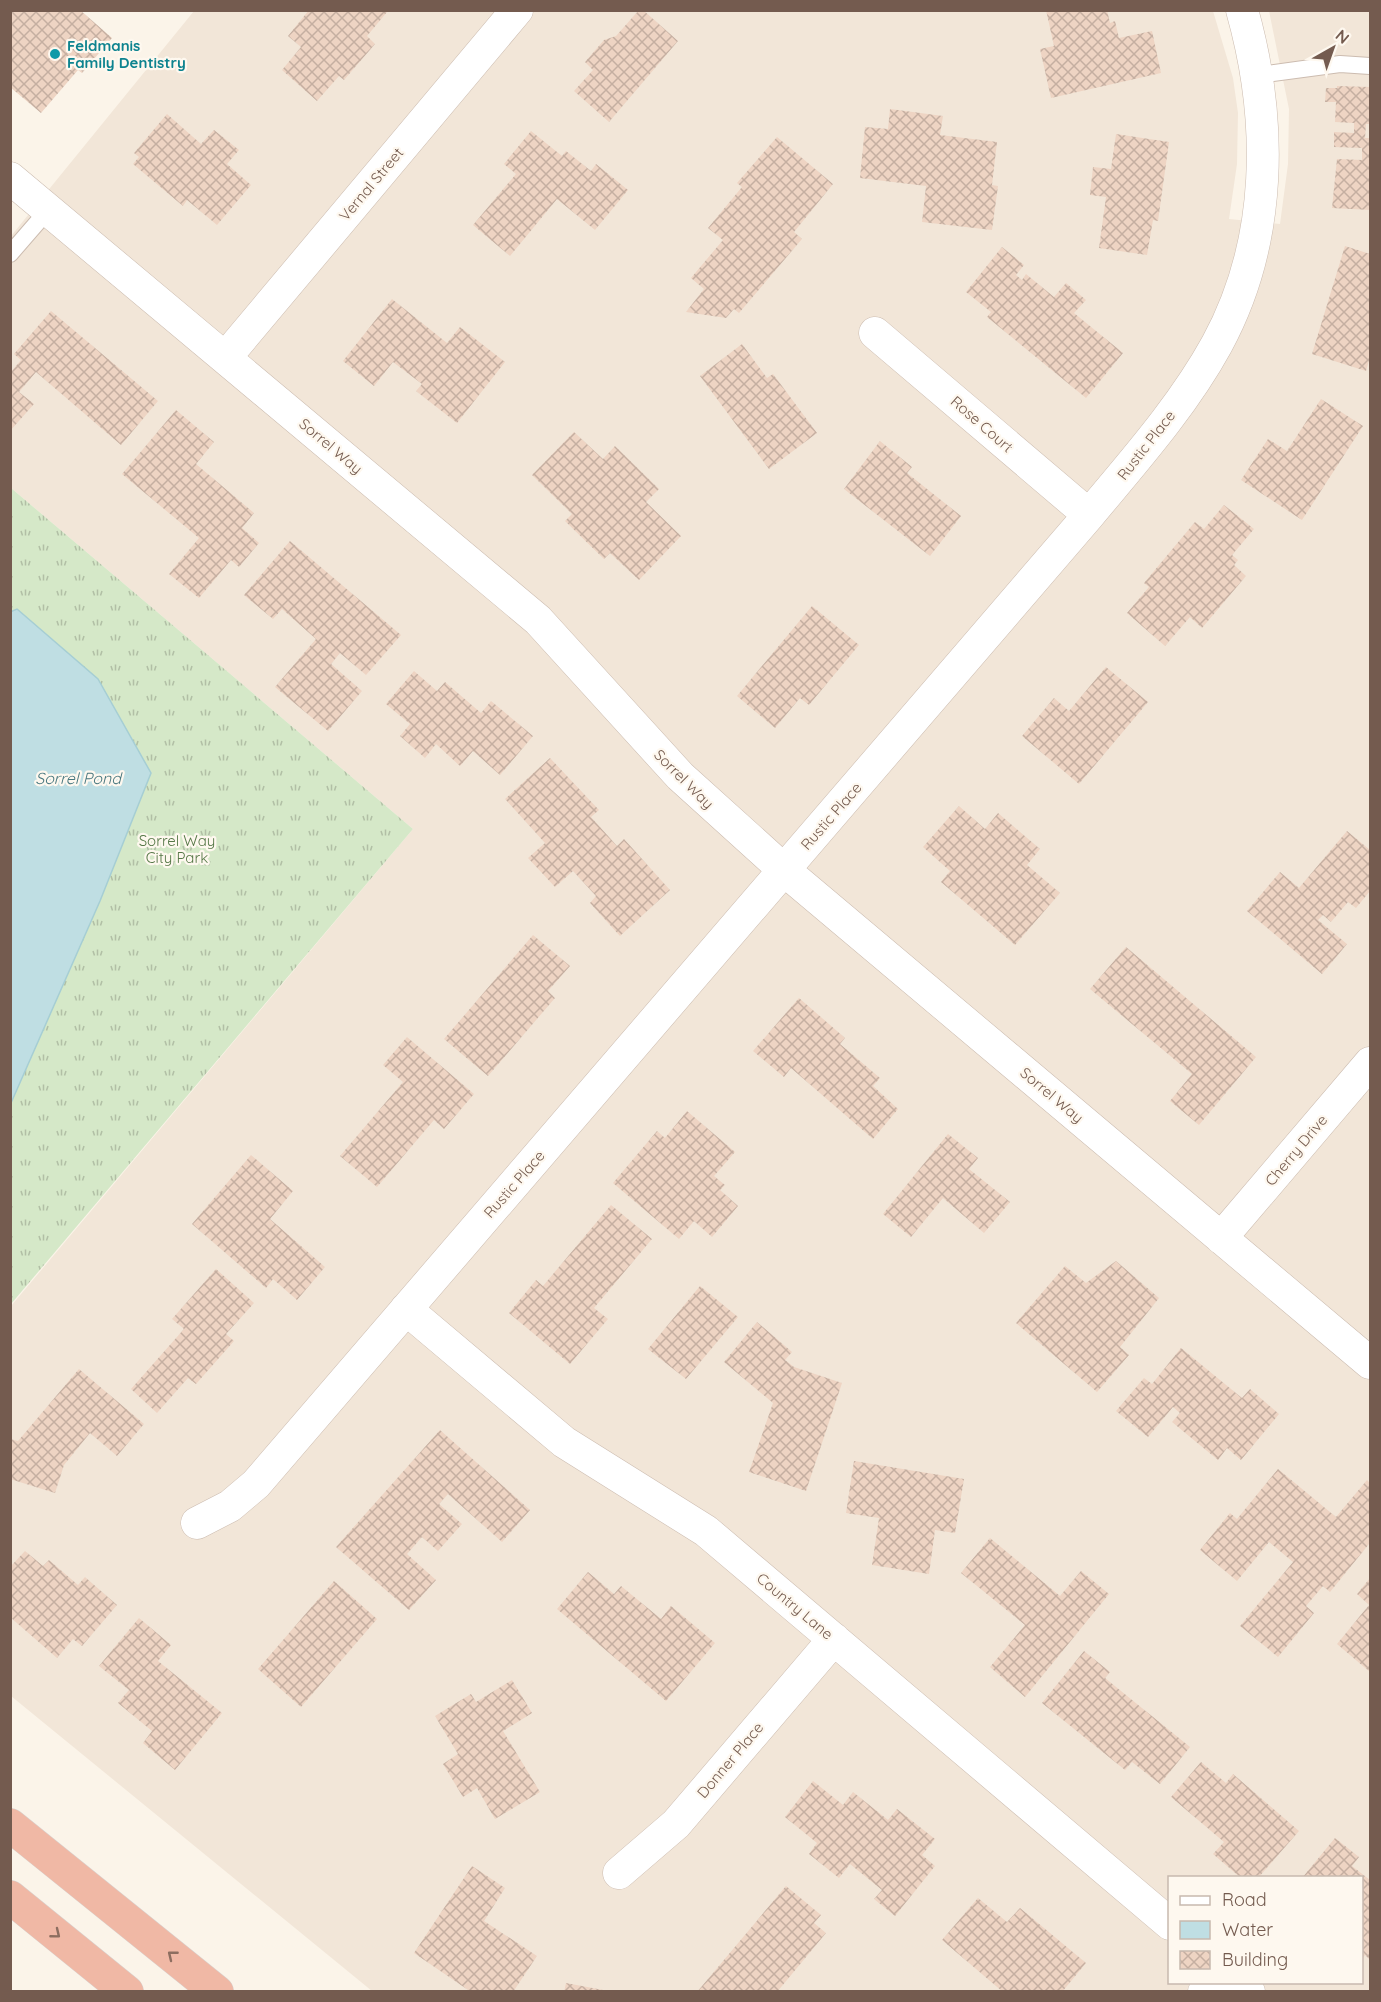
<svg xmlns="http://www.w3.org/2000/svg" width="1381" height="2002" font-family="Quicksand,sans-serif">
<defs>
<pattern id="grass-tufts" width="24" height="20" patternUnits="userSpaceOnUse" patternTransform="scale(1.5)"><rect width="24" height="20" fill="#d5e8c8"/><path d="M3 7l-1-3M5 7V3M7 7l1-3M15 17l-1-3M17 17v-4M19 17l1-3" fill="none" stroke="#b1bfa5"/></pattern>
<pattern id="building-cross-hatch" width="8" height="8" patternUnits="userSpaceOnUse" patternTransform="scale(1.5)"><rect width="8" height="8" fill="#eed4c3"/><path d="M0 0l8 8M0 8l8-8" fill="none" stroke="#c5afa1"/></pattern>
</defs>
<rect width="100%" height="100%" fill="#fbf4e9"/>
<path fill="#f2e6d8" fill-rule="evenodd" d="M194,11H1213L1233,78L1238,113L1237,164L1229,219L1280,224L1288,164L1289,109L1269,11H1370V1991H372L11,1696V1306L413,829L11,488V236ZM1170,1878H1362V1982H1170Z"/>
<path fill="url(#grass-tufts)" d="M11,488L413,829L11,1304Z"/>
<path fill="#bfdee3" stroke="#a6ced4" stroke-width="1.5" d="M17,609L98,679L151,773L100,901L11,1103L10,612Z"/>
<path fill="url(#building-cross-hatch)" d="M10,10H80L112,38L82,73L78,70L41,113L10,87Z
M309,10L387,12L367,36L375,44L344,80L339,76L317,101L282,70L301,47L288,36Z
M639,10H643L678,41L609,122L574,91L593,70L585,62L604,40L616,36Z
M1046,10H1107L1110,23L1115,21L1119,38L1152,31L1161,73L1051,98L1040,49L1054,46Z
M1337,86L1370,87V124H1366L1365,138H1370V210L1332,208L1337,159L1362,160V148L1334,147V132L1354,133V123L1335,122L1336,102H1325L1326,88H1337Z
M890,109L943,116L940,135L997,142L992,185L998,186L992,230L922,222L926,186L860,178L865,127L888,129Z
M167,114L201,144L214,130L239,150L227,164L251,185L217,225L187,200L183,206L133,164L139,157L134,153Z
M531,131L562,156L566,151L591,171L596,164L628,190L595,230L557,199L510,256L473,225L516,174L504,164Z
M1116,134L1169,142L1158,221L1153,220L1147,255L1099,248L1106,197L1090,195L1093,167L1111,169Z
M777,137L833,184L794,232L802,239L739,313L734,309L726,318L686,312L704,289L691,278L723,240L708,228L742,187L737,183Z
M1345,246L1370,254V357L1366,371L1312,354Z
M1002,247L1024,265L1016,275L1022,280L1026,274L1054,297L1066,283L1086,300L1074,313L1123,353L1086,398L987,317L991,312L966,292Z
M392,299L447,343L460,327L505,362L457,423L416,391L422,384L393,362L374,386L343,361Z
M51,311L158,401L121,445L36,372L19,392L34,404L10,431V373L21,360L14,354Z
M742,344L767,378L773,374L817,433L769,469L700,376Z
M1321,399L1363,426L1302,520L1241,480L1268,439L1287,451Z
M176,410L214,442L196,464L254,513L242,528L259,543L239,567L231,560L199,598L169,574L199,538L122,474Z
M574,432L603,459L615,446L659,489L646,502L681,536L639,580L610,553L604,559L565,521L572,514L532,475Z
M880,441L912,467L907,473L961,516L930,556L844,489Z
M1224,505L1254,529L1232,555L1238,560L1234,565L1246,576L1202,628L1190,617L1165,646L1127,613L1149,587L1144,583L1195,522L1204,529Z
M290,541L401,635L366,675L340,653L331,664L362,691L328,731L275,687L316,639L282,609L273,619L244,595Z
M812,606L859,645L809,705L800,698L775,728L737,696Z
M1106,667L1148,702L1079,784L1022,736L1054,698L1069,711Z
M414,671L437,691L445,682L481,713L491,701L533,736L500,775L473,751L460,766L436,744L425,758L400,736L410,724L386,704Z
M550,758L599,810L591,817L617,846L624,839L670,890L620,936L590,903L596,896L573,871L555,887L528,858L545,843L505,799Z
M959,806L985,829L998,813L1040,849L1027,865L1060,893L1015,945L941,882L950,871L923,847Z
M1347,831L1370,850V891L1356,908L1348,902L1331,922L1323,915L1318,920L1347,944L1322,974L1247,911L1280,872L1299,888Z
M533,935L570,966L548,991L555,998L488,1076L444,1039Z
M1126,947L1256,1057L1199,1125L1170,1101L1192,1074L1090,989Z
M799,998L845,1038L840,1044L880,1078L873,1086L898,1109L873,1139L791,1068L784,1077L753,1051Z
M407,1037L474,1094L444,1129L434,1120L377,1187L340,1156L403,1082L383,1065Z
M687,1111L735,1152L714,1176L725,1185L720,1190L738,1206L712,1237L694,1221L679,1239L613,1183L657,1131L665,1138Z
M948,1134L978,1158L969,1169L1010,1202L984,1233L943,1198L911,1237L883,1214Z
M251,1155L293,1191L270,1219L325,1267L297,1300L273,1279L266,1288L192,1224Z
M611,1205L652,1239L594,1308L608,1319L570,1364L509,1313L536,1280L543,1286Z
M1116,1261L1159,1298L1120,1347L1129,1355L1097,1392L1016,1323L1065,1266L1086,1283Z
M216,1269L254,1303L226,1334L234,1341L196,1384L188,1378L157,1413L131,1389L184,1329L172,1319Z
M700,1286L738,1317L686,1379L648,1349Z
M757,1322L792,1352L785,1360L794,1367L842,1383L806,1491L749,1472L773,1403L724,1362Z
M1181,1348L1242,1398L1250,1389L1279,1414L1241,1460L1227,1448L1218,1460L1172,1422L1180,1413L1173,1407L1148,1437L1116,1411L1144,1378L1152,1384Z
M79,1369L144,1424L117,1456L90,1433L64,1465L55,1493L10,1479V1439L18,1441Z
M440,1430L530,1510L502,1542L448,1494L439,1504L462,1524L438,1551L422,1537L407,1554L436,1580L409,1610L336,1547Z
M854,1461L964,1479L955,1533L935,1530L929,1574L872,1565L879,1518L846,1513Z
M1278,1469L1336,1517L1367,1480L1370,1483V1545L1369,1544L1330,1592L1323,1586L1306,1606L1314,1613L1278,1657L1240,1626L1293,1562L1269,1542L1237,1581L1200,1550L1230,1513L1237,1519Z
M990,1538L1060,1596L1081,1571L1109,1594L1025,1697L990,1667L1025,1625L961,1573Z
M25,1551L43,1566L49,1560L78,1585L85,1577L117,1605L82,1646L73,1639L57,1658L10,1617V1567Z
M588,1572L614,1594L621,1586L661,1619L671,1606L715,1643L666,1701L557,1609Z
M1370,1578V1672L1337,1644L1369,1605L1357,1594Z
M334,1581L377,1619L301,1707L258,1669Z
M139,1618L171,1645L158,1661L222,1713L175,1770L143,1743L152,1731L118,1703L129,1690L99,1666Z
M1084,1651L1110,1672L1105,1678L1190,1747L1160,1784L1132,1762L1125,1770L1042,1703Z
M512,1680L532,1713L503,1731L540,1792L495,1819L477,1788L463,1797L443,1764L458,1754L435,1716L471,1694L476,1702Z
M1201,1762L1226,1783L1233,1774L1299,1831L1258,1878H1241L1213,1854L1224,1842L1171,1797Z
M813,1781L843,1805L853,1792L888,1820L897,1809L935,1839L922,1855L935,1866L895,1916L874,1899L882,1890L850,1864L839,1878L809,1854L817,1843L785,1817Z
M1335,1838L1359,1857L1352,1866L1370,1880V1960L1365,1955L1362,1959V1878H1302Z
M472,1866L505,1888L484,1921L537,1956L513,1992H471L414,1953Z
M786,1886L821,1915L814,1923L826,1933L777,1992H697Z
M978,1898L1007,1922L1020,1908L1086,1963L1062,1992H1003L942,1940Z
M566,1983L603,1990V1992H564Z"/>
<g fill="none" stroke-linecap="round" stroke-linejoin="round">
<g stroke="#ccbcb0" stroke-width="18">
<path id="lane" d="M1259,75L1340,64L1370,66
M10,254L49,209"/>
</g>
<g stroke="#ccbcb0" stroke-width="33">
<path id="street" d="M10,178L538,620L680,776L784,870L1370,1363
M875,333L1089,515
M225,358L517,10
M1221,1238L1370,1063
M406,1309L564,1442L706,1531L1170,1924
M197,1523L230,1506L256,1484L1089,515C1134,461 1183,406 1217,344C1273,241 1273,120 1242,10
M619,1873L676,1824L834,1639
M1239,1982L1249,1992
M1204,1992L1212,1982"/>
</g>
<g stroke="#d8d1ce" stroke-width="34">
<path id="highway" d="M10,1825L217,1992
M10,1897L127,1992"/>
</g>
<use href="#lane" stroke="#fff" stroke-width="16"/>
<use href="#street" stroke="#fff" stroke-width="32"/>
<use href="#highway" stroke="#f0b8a5" stroke-width="33"/>
</g>
<defs><path id="oneway-chevron" d="M-2-3.5L2.5 0L-2 3.5" fill="none" stroke-width="1.6" stroke-linecap="round" stroke-linejoin="round" transform="scale(1.5)"/></defs>
<g stroke="#8d6e60">
<use href="#oneway-chevron" transform="translate(56 1934) rotate(39)"/>
<use href="#oneway-chevron" transform="translate(172 1955) rotate(-141)"/>
</g>
<circle fill="#0f9aa8" stroke="#fef8ef" stroke-width="2" cx="55" cy="54" r="6"/>
<g text-anchor="middle" dominant-baseline="central" stroke-width="4.5" stroke-linejoin="round" paint-order="stroke">
<g font-size="15" font-weight="bold" fill="#0d838f" stroke="#fef8ef" text-anchor="start">
<text x="67" y="45">Feldmanis<tspan x="67" dy="17">Family Dentistry</tspan></text>
</g>
<g font-size="15" fill="#745b4f" stroke="#fef8ef">
<text transform="translate(371 184) rotate(-50)">Vernal Street</text>
<text transform="translate(982 424) rotate(41)">Rose Court</text>
<text transform="translate(1146 445) rotate(-52)">Rustic Place</text>
<text transform="translate(331 446) rotate(40)">Sorrel Way</text>
<text transform="translate(684 779) rotate(45)">Sorrel Way</text>
<text transform="translate(831 816) rotate(-49)">Rustic Place</text>
<text transform="translate(1052 1095) rotate(40)">Sorrel Way</text>
<text transform="translate(1296 1150) rotate(-50)">Cherry Drive</text>
<text transform="translate(514 1184) rotate(-49)">Rustic Place</text>
<text transform="translate(795 1606) rotate(40)">Country Lane</text>
<text transform="translate(730 1760) rotate(-50)">Donner Place</text>
</g>
<g font-size="15" fill="#567847" stroke="#fef8ef">
<text x="177" y="840">Sorrel Way<tspan x="177" dy="17">City Park</tspan></text>
</g>
<g font-size="16" font-style="italic" fill="#47767e" stroke="#fef8ef">
<text x="78" y="778">Sorrel Pond</text>
</g>
</g>
<rect width="1381" height="2002" fill="none" stroke="#745b4f" stroke-width="24"/>
<rect x="1168" y="1876" width="195" height="108" fill="#fef8ef" stroke="#c7b9af" stroke-width="1.5"/>
<rect x="1180" y="1896" width="30" height="9" fill="#ffffff" stroke="#c7b9af" stroke-width="1.5"/>
<text x="1222" y="1906" font-size="18" fill="#745b4f">Road</text>
<rect x="1180" y="1921" width="30" height="18" fill="#bfdee3" stroke="#c7b9af" stroke-width="1.5"/>
<text x="1222" y="1936" font-size="18" fill="#745b4f">Water</text>
<rect x="1180" y="1951" width="30" height="18" fill="url(#building-cross-hatch)" stroke="#c7b9af" stroke-width="1.5"/>
<text x="1222" y="1966" font-size="18" fill="#745b4f">Building</text>
<g transform="translate(1333 48) rotate(40)" stroke="#fef8ef" stroke-width="4.5" paint-order="stroke">
<path d="M0-4.5L10 22L0 15L-10 22Z" fill="#745b4f"/>
<text y="-9" font-size="16" font-weight="bold" text-anchor="middle" fill="#745b4f">N</text>
</g>
</svg>
